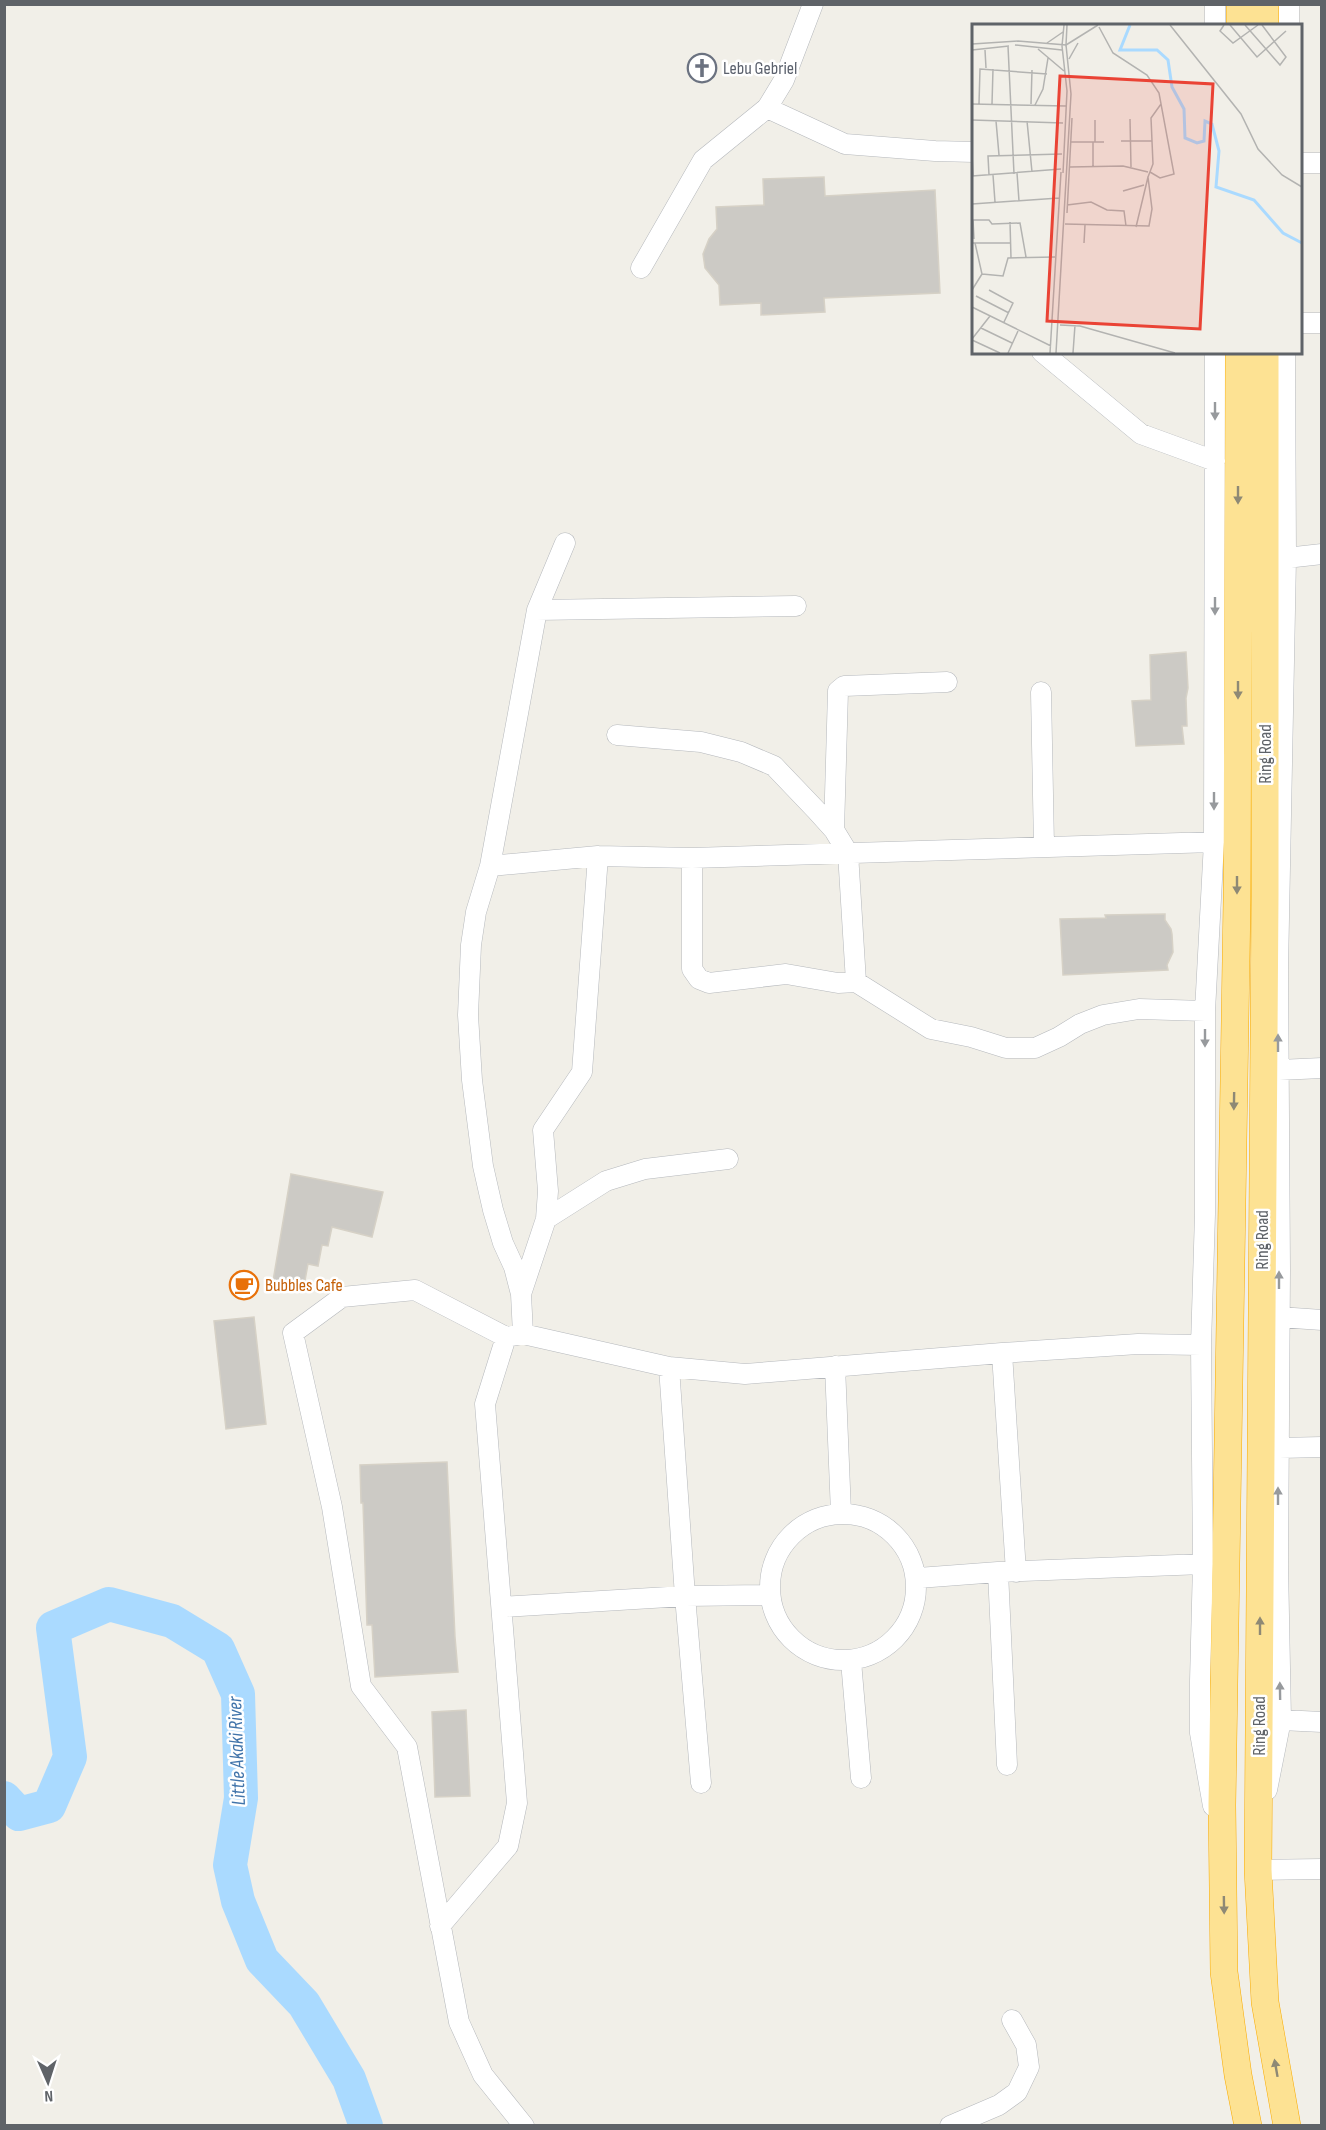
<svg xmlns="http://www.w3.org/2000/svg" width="1326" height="2130" font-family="'Sofia Sans Condensed',sans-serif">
<rect width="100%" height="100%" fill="#f1efe8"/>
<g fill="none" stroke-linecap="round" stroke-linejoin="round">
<path stroke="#aadaff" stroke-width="34" d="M4,1798L19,1814L49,1806L70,1757L53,1628L109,1604L172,1621L218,1649L238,1694L241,1798L230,1865L238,1901L262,1960L304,2004L349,2079L366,2126"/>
</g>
<path fill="#cccac5" stroke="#d6d1c6" stroke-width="1.5" d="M824,177L825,196L935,190L940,293L824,298L825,312L761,315V303L720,305L719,285L705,268L703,254L709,239L717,229L716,207L764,205L763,179Z
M1186,652L1188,688L1186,698L1187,726H1182L1184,744L1136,746L1132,701L1151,700L1150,655Z
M1165,914V920L1171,929L1172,934L1173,952L1167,965L1168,970L1063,975L1060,919L1106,918L1105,915Z
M291,1174L383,1192L372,1237L332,1227L328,1246L322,1245L318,1266L308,1264L304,1286L273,1281Z
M254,1317L266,1424L226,1429L214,1321Z
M447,1462L455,1637L458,1672L375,1677L372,1625H367L363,1503H361L360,1465Z
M466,1710L470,1796L435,1797L432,1712Z"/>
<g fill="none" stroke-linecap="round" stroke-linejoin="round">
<g stroke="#b5b8bc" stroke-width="21">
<path id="minor" d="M1215,4V26
M1289,4V26
M767,108L845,144L935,151L974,152
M1300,163H1322
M641,268L703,160L767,108L784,80L813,4
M1300,323H1322
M1042,352L1141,434L1215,461
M1286,558L1322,554
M537,610L796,606
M1041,692L1044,846
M617,735L701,742L741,752L774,766L816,810L834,830L848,853L856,982
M834,830L838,691L844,686L947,682
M692,858V969L699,979L709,983L786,974L838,983L856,982L931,1029L971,1037L1006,1048H1035L1059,1037L1080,1024L1103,1015L1139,1009L1205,1011
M490,866L598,856L692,858L1214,842
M1279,1070L1322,1068
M546,1219L606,1181L645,1169L728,1159
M521,1294L546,1219L548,1191L543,1130L582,1072L598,856
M1279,1317L1322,1320
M523,1334L521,1294L514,1267L503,1243L493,1210L483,1166L472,1080L468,1015L471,945L476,912L490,866L537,610L565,543
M506,1337L415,1290L342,1297L293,1333L332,1507L361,1686L407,1747L459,2022L483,2075L524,2126
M1002,1353L1016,1572
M835,1366L841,1513
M669,1367L685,1596L701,1783
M1279,1448L1322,1447
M770 1587a73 73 0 1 1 146 0a73 73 0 1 1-146 0Z
M998,1572L1007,1765
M918,1578L998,1572L1203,1564
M502,1607L685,1596L770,1595
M851,1661L861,1778
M1281,1720L1322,1722
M1267,1790L1281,1720L1278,1565L1280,1270L1278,969L1286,558L1285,352
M1213,1806L1200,1733V1681L1203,1564L1201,1345L1205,1214V1011L1214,842L1215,352
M1258,1870L1322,1869
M440,1926L508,1846L517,1803L485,1404L506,1337L523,1334L669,1367L745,1374L1002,1353L1138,1344L1201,1345
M950,2126L999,2105L1017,2092L1029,2067L1026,2045L1012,2020"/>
</g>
<g stroke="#f9ab00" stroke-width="28">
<path id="highway" d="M1240,26V4
M1265,26V4
M1239,352L1237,900L1222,1805L1224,1972L1238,2075L1248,2126
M1265,352V895L1258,1870L1265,2002L1287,2126"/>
</g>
<use href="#minor" stroke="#fff" stroke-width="20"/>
<use href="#highway" stroke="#fde293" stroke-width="27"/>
</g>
<defs><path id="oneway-solid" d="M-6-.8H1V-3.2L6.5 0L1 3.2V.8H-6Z" transform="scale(1.5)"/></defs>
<g fill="#979a9d">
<use href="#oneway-solid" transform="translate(1215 411) rotate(90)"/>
<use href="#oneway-solid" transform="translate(1215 606) rotate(90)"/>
<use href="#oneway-solid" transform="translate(1214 801) rotate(90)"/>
<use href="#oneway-solid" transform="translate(1205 1038) rotate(90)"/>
<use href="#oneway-solid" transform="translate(1278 1043) rotate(-90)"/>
<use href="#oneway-solid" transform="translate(1279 1280) rotate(-90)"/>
<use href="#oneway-solid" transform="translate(1278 1496) rotate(-90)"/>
<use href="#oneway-solid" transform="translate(1280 1691) rotate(-91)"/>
</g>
<g fill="#8e8975">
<use href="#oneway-solid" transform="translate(1238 495) rotate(90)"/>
<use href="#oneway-solid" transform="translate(1238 690) rotate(90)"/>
<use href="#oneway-solid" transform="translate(1237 885) rotate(90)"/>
<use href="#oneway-solid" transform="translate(1234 1101) rotate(91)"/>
<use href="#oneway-solid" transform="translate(1260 1626) rotate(-90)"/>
<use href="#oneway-solid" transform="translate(1224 1905) rotate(89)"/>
<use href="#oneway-solid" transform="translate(1276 2068) rotate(-100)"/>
</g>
<defs>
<g id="church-ring" transform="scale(1.5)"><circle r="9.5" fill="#fff" stroke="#6b7280" stroke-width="1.5"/><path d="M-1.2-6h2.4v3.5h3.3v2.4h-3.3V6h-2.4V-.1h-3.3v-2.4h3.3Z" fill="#6b7280"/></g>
<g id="cafe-ring" transform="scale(1.5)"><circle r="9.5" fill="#fff" stroke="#e8710a" stroke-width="1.5"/><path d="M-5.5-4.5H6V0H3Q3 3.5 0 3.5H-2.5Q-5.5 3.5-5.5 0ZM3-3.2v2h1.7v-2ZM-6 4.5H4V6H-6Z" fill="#e8710a"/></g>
</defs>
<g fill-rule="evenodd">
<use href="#church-ring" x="702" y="68"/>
<use href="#cafe-ring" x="244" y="1285"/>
</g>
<g text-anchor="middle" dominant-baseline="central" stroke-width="5" stroke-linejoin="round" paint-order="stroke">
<g font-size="18" fill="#5b616d" stroke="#fff" text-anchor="start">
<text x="723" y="68">Lebu Gebriel</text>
</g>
<g font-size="18" fill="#5f6368" stroke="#fff">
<text transform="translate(1265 754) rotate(-90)">Ring Road</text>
<text transform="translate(1262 1240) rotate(-90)">Ring Road</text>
<text transform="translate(1259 1726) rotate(-90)">Ring Road</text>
</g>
<g font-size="18" fill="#c56008" stroke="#fff" text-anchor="start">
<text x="265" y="1285">Bubbles Cafe</text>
</g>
<g font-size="20" font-style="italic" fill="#4174aa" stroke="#fff">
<text transform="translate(237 1751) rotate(-92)">Little Akaki River</text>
</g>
</g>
<g transform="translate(972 24)">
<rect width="330" height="330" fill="#f1efe8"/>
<path fill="none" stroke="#aadaff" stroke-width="3" d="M158,1L148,26H185L196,36L200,63L212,85L213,114L225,119L232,117L233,97L240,100L247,127L244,163L282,176L311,209L330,219"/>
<path fill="none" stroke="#b3b3b1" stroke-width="1.5" d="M95,1L94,21L126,1M198,1L269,90L286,125L310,151L330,163M252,1L248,7L261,19L286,1M258,1L285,33L314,7M273,1L308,41L314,33L290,1M127,3L141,29L175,51L187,69L202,150L188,154L178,148M75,19L91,8M0,20L46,17L94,21L99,70L84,329M43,21L90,26M36,22L42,150M90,22L92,1M90,22L95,67L91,149M66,25L92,47M0,26L37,22M13,26L14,44M97,35L106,19M0,80L94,82M7,80L8,45L75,50M20,80L21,45M59,80L60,46M63,81L71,65L76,34M158,95L159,143M0,96L91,99M24,97L27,131M55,97L60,148M149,117H180M99,118H132M121,118V143M123,118V96M0,130L1,152M98,143L151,142L176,148M45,149L47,177M17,151L16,132L90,130M21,151L23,178M0,152L89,145M151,167L172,161M0,180L87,174M95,181L119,178L135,186L152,187L154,202M95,189L100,94M0,196H17L20,200L48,199L54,233M1,196L2,215M38,198L39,234M93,200L177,202L180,185L176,153L181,140L179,94L189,80M164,203L176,153M0,219H39M112,219L113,201M10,250L31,252L36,234L83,233M0,266L10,250L3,219M17,266L41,279L32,298M4,272L37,289M0,283L79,322M88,301L108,302L203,329M9,304L40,319M0,315L18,292M0,316L28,329M36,329L46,307M78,329L89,148M101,329L103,301"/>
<path fill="#ea4335" fill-opacity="0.15" stroke="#ea4335" stroke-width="3" d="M88,52L241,60L228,305L75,297Z"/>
<rect width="330" height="330" fill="none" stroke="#5f6368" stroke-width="3"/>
</g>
<rect width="1326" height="2130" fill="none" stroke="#5f6368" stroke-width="12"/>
<g transform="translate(48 2082) rotate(177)" stroke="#ffffff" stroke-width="4.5" paint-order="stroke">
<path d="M0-4.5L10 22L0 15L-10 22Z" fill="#5f6368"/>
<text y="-9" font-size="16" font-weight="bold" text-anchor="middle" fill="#5f6368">N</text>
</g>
</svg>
